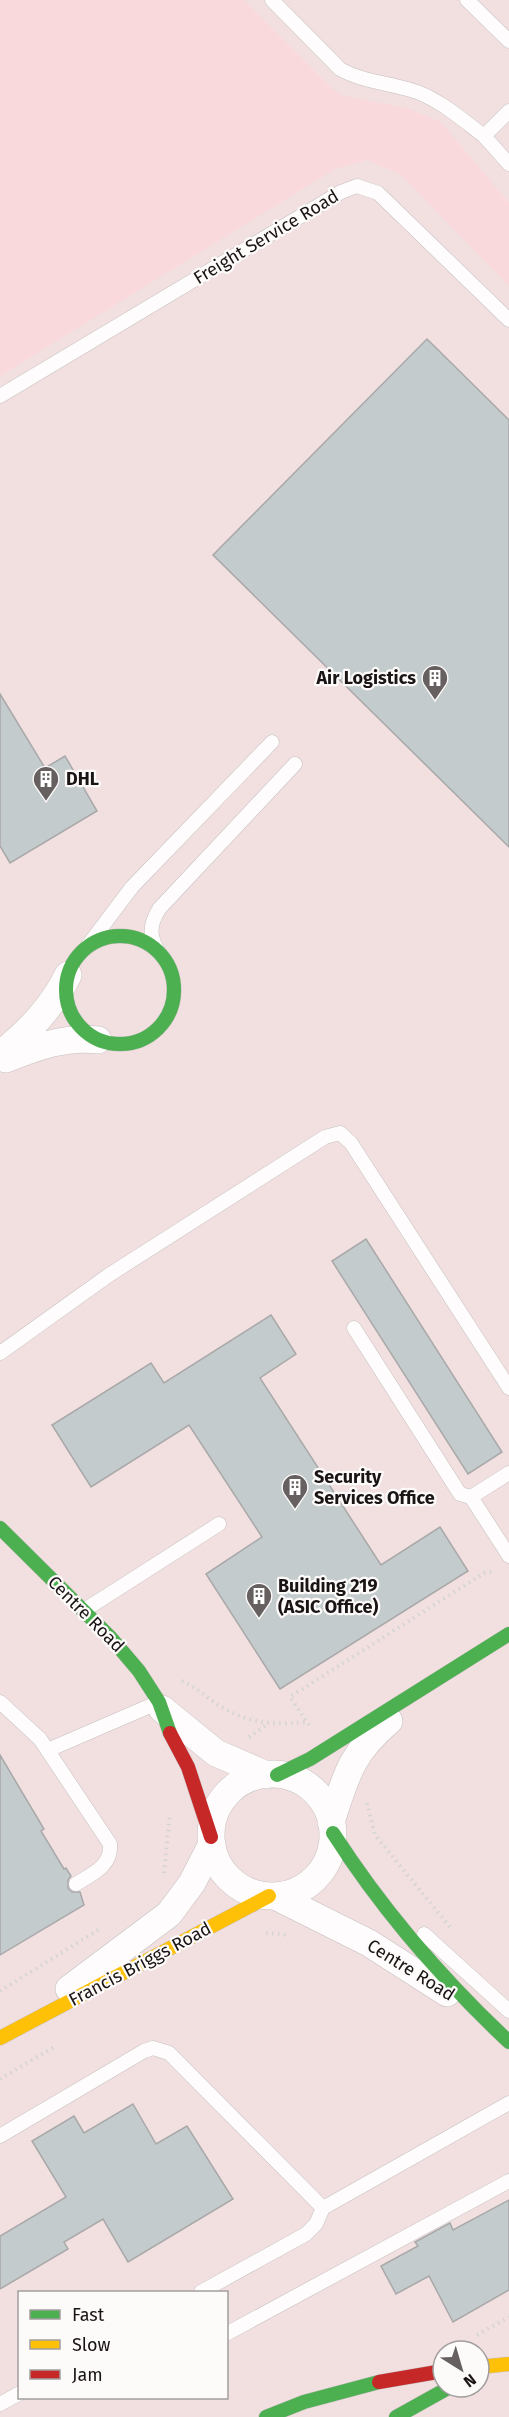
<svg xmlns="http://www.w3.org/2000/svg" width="509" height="2417" font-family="'Fira Sans',sans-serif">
<rect width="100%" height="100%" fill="#f6edee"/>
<path fill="#f2e0e1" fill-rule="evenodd" d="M0,0H509V2417H0ZM20,2292H226V2398H20ZM443,2351H479V2387H443Z"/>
<path fill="#f9d9db" d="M0,0H244L331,88L345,96L407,108L441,122L509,203V286L400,174L367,160L335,169L0,376Z"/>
<path fill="#c4cbcc" stroke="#a9a8a9" stroke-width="1.5" d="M427,339L509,420V847L213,555Z
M0,694L45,768L65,756L97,811L10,863L0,846Z
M366,1239L502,1452L468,1474L332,1261Z
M271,1315L296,1354L260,1378L381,1565L440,1527L468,1571L280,1689L206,1574L262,1537L189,1425L91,1487L52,1425L151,1363L164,1383Z
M0,1755L44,1829L41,1831L64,1869L66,1868L71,1876L68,1880V1888L72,1892H80L84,1905L0,1955Z
M133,2104L156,2144L187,2126L233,2199L128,2262L103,2219L64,2242L68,2249L0,2289V2236L66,2197L32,2141L74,2116L84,2133Z
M509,2200V2290L453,2322L429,2276L396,2294L381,2266L418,2246L415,2242L450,2223L453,2230Z"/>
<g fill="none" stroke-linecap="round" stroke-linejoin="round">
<g stroke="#c6bfbf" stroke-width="15">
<path id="lane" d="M272,0L340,69C363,82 391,83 417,92C441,101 463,120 484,136
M467,0L509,41
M509,111L484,136L509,164
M0,396L341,192L357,186L378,193L509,320
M86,948L132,887L272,742
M159,953C149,936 149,926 159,909L295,764
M354,1328L460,1494L471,1497L509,1556
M0,1353L109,1275L325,1137L340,1133L351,1143L509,1388
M471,1497L509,1473
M83,1611L219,1524
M0,1702L40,1739L110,1844C112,1866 92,1874 76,1884
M48,1750L159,1702
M424,1934L509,2011
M0,2136L144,2051L153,2048L169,2053L323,2208L316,2224L306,2234L201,2292
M323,2208L509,2103
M226,2334L509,2181
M0,2404L20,2393"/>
</g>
<g stroke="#c6bfbf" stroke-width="28">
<path id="street" d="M0,1055C28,1032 52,1008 68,975
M6,1059C36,1047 66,1036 98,1040
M162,1709L216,1753L267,1775
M211 1835a61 61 0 1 1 122 0a61 61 0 1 1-122 0Z
M331,1822C346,1776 351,1753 389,1721
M275,1896L369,1943L447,1993
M69,1989L169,1914L192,1883L212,1844"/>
</g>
<g stroke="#c6bfbf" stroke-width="15">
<path id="fast" d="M66 990a54 54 0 1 1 108 0a54 54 0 1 1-108 0Z
M0,1528L111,1638L139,1671L159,1702L170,1733
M277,1775L310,1759L509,1634
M333,1833C383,1911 442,1979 509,2042
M266,2417L304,2402L379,2382
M396,2417L450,2387"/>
</g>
<g stroke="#c6bfbf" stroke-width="15">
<path id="slow" d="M0,2038L269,1896"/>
</g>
<g stroke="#c6bfbf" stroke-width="15">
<path id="jam" d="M170,1733L188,1767L211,1837"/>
</g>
<path stroke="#d5d3d3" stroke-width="4" stroke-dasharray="1.5 4.5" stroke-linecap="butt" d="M182,1681C198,1688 210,1701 225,1709C252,1724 277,1725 307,1722
M309,1725L290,1697L484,1573L495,1571
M249,1737L268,1724
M367,1803L375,1835L450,1927
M164,1873L170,1814
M266,1933L288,1935
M0,1991L98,1930
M0,2079L54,2047
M477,2335L509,2317"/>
<use href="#lane" stroke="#fefcfc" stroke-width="14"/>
<use href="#street" stroke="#fefcfc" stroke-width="27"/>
<use href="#fast" stroke="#4caf50" stroke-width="14"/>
<use href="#slow" stroke="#ffc107" stroke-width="14"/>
<use href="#jam" stroke="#c62828" stroke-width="14"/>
<g stroke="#c6bfbf" stroke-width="15" stroke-linecap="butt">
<path id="slow-bridge" d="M479,2367L509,2364"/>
</g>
<g stroke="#c6bfbf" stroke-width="15" stroke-linecap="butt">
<path id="jam-bridge" d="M379,2382L443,2371"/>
</g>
<use href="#slow-bridge" stroke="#ffc107" stroke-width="14"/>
<use href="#jam-bridge" stroke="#c62828" stroke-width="14"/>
</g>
<defs>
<g id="building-pin" transform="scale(1.35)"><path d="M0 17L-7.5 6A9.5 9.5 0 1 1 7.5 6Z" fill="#676061" stroke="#fdfafa"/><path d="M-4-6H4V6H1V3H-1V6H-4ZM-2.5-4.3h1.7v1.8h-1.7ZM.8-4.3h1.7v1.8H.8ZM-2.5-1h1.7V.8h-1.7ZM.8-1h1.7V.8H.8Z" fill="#fff"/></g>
</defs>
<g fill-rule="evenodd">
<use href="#building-pin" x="435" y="678"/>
<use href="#building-pin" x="46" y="779"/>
<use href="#building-pin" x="295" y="1487"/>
<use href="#building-pin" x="259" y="1596"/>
</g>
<g text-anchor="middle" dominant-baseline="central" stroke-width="4.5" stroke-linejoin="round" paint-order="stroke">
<g font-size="18" fill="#1a1415" stroke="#fdfafa">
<text transform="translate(266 237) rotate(-31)">Freight Service Road</text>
<text transform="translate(86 1614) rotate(45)">Centre Road</text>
<text transform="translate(140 1964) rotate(-28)">Francis Briggs Road</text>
<text transform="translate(411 1970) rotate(32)">Centre Road</text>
</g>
<g font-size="18" font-weight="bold" fill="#1a1415" stroke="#fdfafa" text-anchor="start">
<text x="416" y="678" text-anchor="end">Air Logistics</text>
<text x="66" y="779">DHL</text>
<text x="314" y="1477">Security<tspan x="314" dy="21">Services Office</tspan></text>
<text x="278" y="1586">Building 219<tspan x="278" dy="21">(ASIC Office)</tspan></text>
</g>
</g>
<rect x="18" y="2291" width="210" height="108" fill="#fdfafa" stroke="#a29e9e" stroke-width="1.5"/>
<rect x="30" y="2310" width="30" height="9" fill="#4caf50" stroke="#a29e9e" stroke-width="1.5"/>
<text x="72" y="2321" font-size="18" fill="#1a1415">Fast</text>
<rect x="30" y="2340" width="30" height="9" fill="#ffc107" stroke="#a29e9e" stroke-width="1.5"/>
<text x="72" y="2351" font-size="18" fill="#1a1415">Slow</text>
<rect x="30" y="2370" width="30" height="9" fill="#c62828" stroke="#a29e9e" stroke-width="1.5"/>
<text x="72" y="2381" font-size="18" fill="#1a1415">Jam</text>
<g transform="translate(461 2369) rotate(143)"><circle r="28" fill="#fdfafa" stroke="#a29e9e" stroke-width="1.5"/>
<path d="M0-4.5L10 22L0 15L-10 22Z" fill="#676061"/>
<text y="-9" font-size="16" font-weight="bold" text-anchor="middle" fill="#1a1415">N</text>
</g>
</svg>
